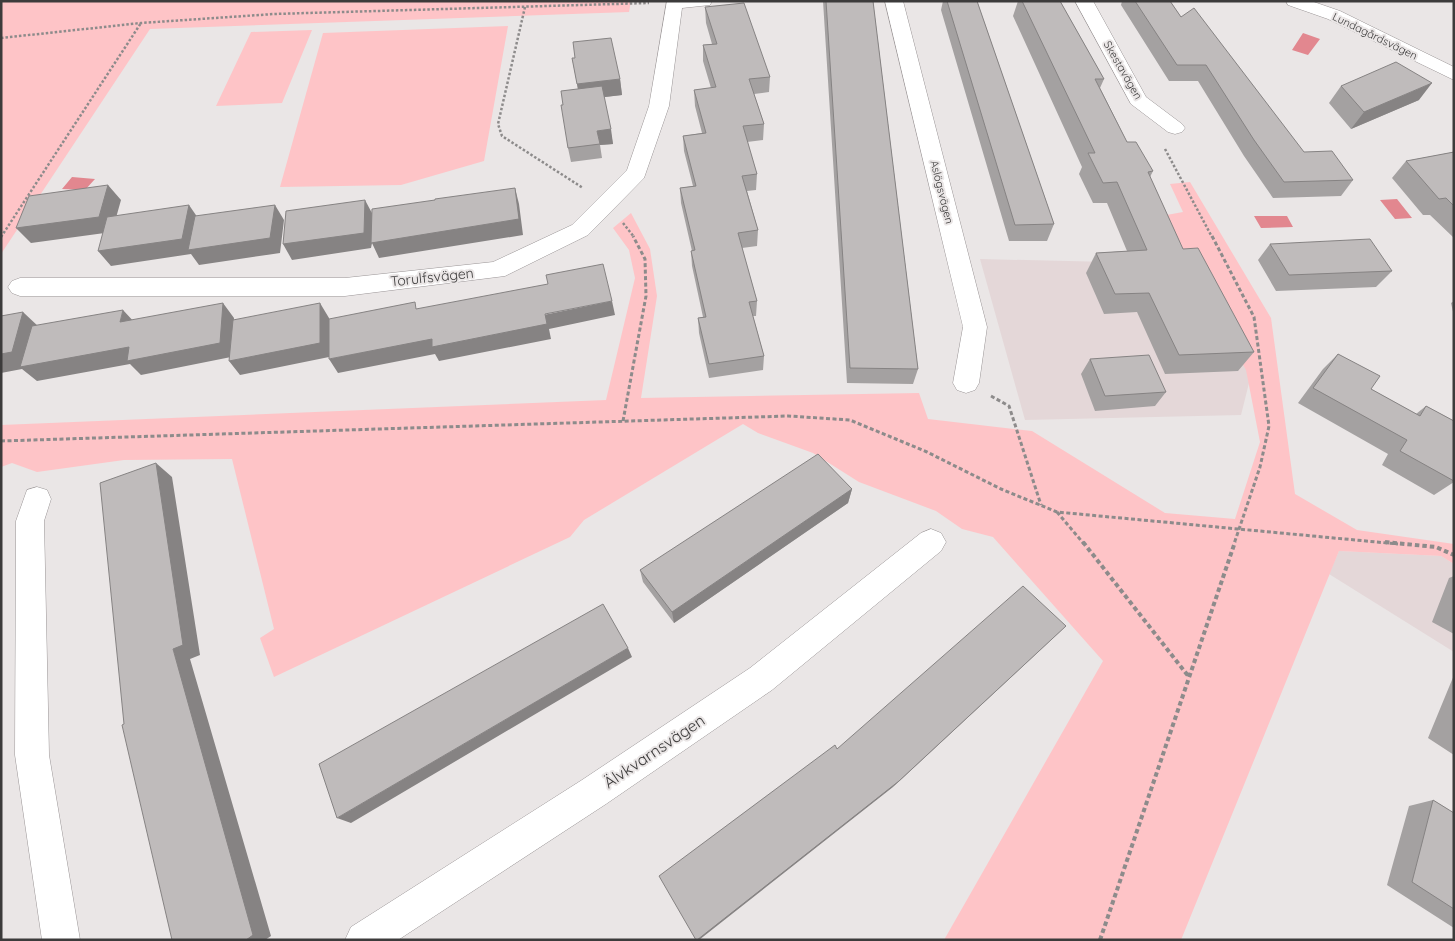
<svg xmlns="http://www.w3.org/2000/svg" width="1455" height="941" font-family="Quicksand,sans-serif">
<rect width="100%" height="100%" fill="#eae6e6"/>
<path fill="#e4d7d8" d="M980,259L1191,264L1252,371L1241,415L1025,420Z
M1339,551L1441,556L1454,564V652L1329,574Z"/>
<path fill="#fec4c7" d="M1,1H631L629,12L150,29L1,254Z
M508,26L484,161L401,185L280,187L323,33Z
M312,30L282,103L216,106L251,32Z
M1190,182L1271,318L1295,494L1357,530L1454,544V564L1441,556L1339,551L1181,940H944L1103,661L993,537L962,529L936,511L859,482L813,453L758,433L743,424L584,520L570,537L274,677L260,638L274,629L232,459L124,460L37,472L12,463L1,467V425L606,400L635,278L629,250L613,228L631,213L650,249L657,296L641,398L919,393L928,419L1032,431L1165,513L1235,519L1260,442L1246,370L1161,216L1183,212L1170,184Z"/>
<path fill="#e2878f" d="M1303,33L1320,39L1308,55L1292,50Z
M72,177L95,179L85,190L62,189Z
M1397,199L1412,218L1395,219L1380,200Z
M1254,216H1287L1293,227L1261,228Z"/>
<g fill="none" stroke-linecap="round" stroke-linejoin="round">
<g stroke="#9a9596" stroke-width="1">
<path id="minor" d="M667,1H712L710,5L682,8L669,106L644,178L588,235L505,276L345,296H20L12,293L8,287L12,281L20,278H345L493,262L572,225L627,170L649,106Z
M885,1H903L987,327L979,383L975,390L966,393L957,390L953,383L963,327Z
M1075,1H1093L1146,97L1182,124L1185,128L1182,132L1175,134L1168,132L1131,104Z
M1286,1H1311L1340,11L1454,67V80L1328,19L1288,5Z
M37,487L47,490L51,499L44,521L49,755L80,940H42L15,755L16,521L27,490Z
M931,529L941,533L946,542L941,551L772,690L606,804L398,940H345L351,927L582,780L750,668L921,533Z"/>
</g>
<path stroke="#8d8b8b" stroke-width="2.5" stroke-dasharray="2.5 2" stroke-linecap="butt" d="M525,7L498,124L502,136L583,188
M1,38L141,23L274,14L649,3
M1165,149L1212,237
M623,223L634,237
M1,237L141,23"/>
<path stroke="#8d8b8b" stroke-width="3" stroke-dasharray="4 2.5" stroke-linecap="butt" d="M1212,236L1254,317L1269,426L1260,467L1234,544
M991,396L1009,406L1041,505
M623,421L646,296L645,259L633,236
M1,441L788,416L850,420L927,452L1001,489L1057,512L1398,544
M1057,512L1084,544"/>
<path stroke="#8d8b8b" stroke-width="4" stroke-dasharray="4.5 3" stroke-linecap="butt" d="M1083,542L1189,677
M1385,542L1436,547L1454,555
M1100,940L1235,542"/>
<use href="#minor" fill="#fff" fill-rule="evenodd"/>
</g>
<path fill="#a4a1a1" d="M823,1H873L918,369L913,384L847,383Z
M943,1H977L1054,224L1047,241H1009L941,10Z
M1018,1H1060L1104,79L1100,88L1127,142L1153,171L1150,177L1183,249L1254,352L1238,371L1165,374L1137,312L1104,314L1086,273L1096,253L1127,251L1107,203H1093L1079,174L1082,167L1013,16Z
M1122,1H1170L1181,17L1304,152L1353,180L1341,196L1273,198L1244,156L1198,81H1169L1121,5Z
M705,7L770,77L769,92L754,94L764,124L763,140L747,142L757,174L756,190L747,191L758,230L757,246L742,248L757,301L756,316H753L764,356L763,370L709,378L699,333L698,318L703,317L692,266L691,251H692L681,203L680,188L693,186L684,151L683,136L702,133L695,106L694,90L711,88L703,61V45L712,44L706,23Z
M572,58L620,79L622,95L604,97L613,144L600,145L602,158L571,162L568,148L563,105L578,89Z
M1341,86L1419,100L1351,129L1329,103Z
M1454,152V238L1430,215H1423L1392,178L1406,161Z
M1270,244L1392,271L1376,287L1276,291L1258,260Z
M1454,301V316L1451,303Z
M1338,354L1371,389L1416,414L1426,406L1454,421V482L1434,495L1382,465L1388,454L1298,403L1323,369Z
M1090,359L1166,392L1155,406L1095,411L1081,374Z
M852,489L848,503L674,623L643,582L640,570Z
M1454,576V634L1432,622L1449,578Z
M1454,675V755L1428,738Z
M1433,800L1454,813V928L1387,885L1409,806Z"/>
<path fill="#868383" d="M620,79L622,95L580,100L577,84Z
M1432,83L1419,100L1351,129L1364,112Z
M611,129L613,144L600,145L597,131Z
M108,185L121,200L112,232L31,243L16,228Z
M515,188L519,204L523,235L379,258L372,243L371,248L292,260L283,244L365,200L373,215Z
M189,205L200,221L275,205L284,220L280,253L199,265L191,254L111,266L98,251Z
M612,301L615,315L549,329L551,339L439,361L435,354L338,373L329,359Z
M223,303L234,318L231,357L141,375L130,364L37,381L22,369L1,373V354L23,312L40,328L31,365Z
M320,303L329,318V357L240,375L229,361Z
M123,310L136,324L120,322Z
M156,463L172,477L200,655L190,659L271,936L265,940H246L173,649Z
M852,489L848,503L674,623L672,612Z
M1066,626L893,787L699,940H697Z
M628,648L632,657L351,823L337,818Z"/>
<path fill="#bfbbbb" stroke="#868383" d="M826,1H873L918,369L850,368Z
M947,1H977L1054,224L1015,225Z
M1022,1H1060L1104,79H1095L1127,142H1136L1153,171L1148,172L1183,249L1198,248L1254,352L1179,355L1149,293L1115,294L1096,253L1147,250L1117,182L1103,183L1088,153H1095Z
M1135,1H1170L1181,17L1194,8L1304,152L1332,151L1353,180L1284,182L1254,140L1206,65H1177Z
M744,3L770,77L749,79L764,124L743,126L757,174L742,176L758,230L738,233L757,301L749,302L764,356L709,364L698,318L706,317L691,251L695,250L680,188L696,186L683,136L706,133L694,90L716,87L703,45L717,44L705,7Z
M611,38L620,79L577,84L572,58H575L573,42Z
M1396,62L1432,83L1364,112L1341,86Z
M602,86L611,129L597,131L600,144L568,148L561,105H563L561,91Z
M1454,152V206L1446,198L1439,199L1406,161Z
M108,185L99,217L16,228L29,196Z
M515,188L519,219L371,243L372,209L435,200V199Z
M365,200L364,233L283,244L286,211Z
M189,205L182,239L98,251L107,217Z
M275,205L270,238L188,250L195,216Z
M1370,239L1392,271L1289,275L1270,244Z
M603,264L612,301L545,314L547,324L432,347V339L329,359V319L415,302L416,309L548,284L546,275Z
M223,303L220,343L127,361L129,347L20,367L32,326L123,310L120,322Z
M320,303V343L229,361L233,320Z
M23,312L12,352L1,354V316Z
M1338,354L1380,376L1371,389L1420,416L1426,406L1454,421V481L1400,451L1407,440L1313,388Z
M1149,355L1166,392L1105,396L1090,359Z
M818,454L852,489L672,612L640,570Z
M156,463L183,645L173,649L253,935L246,940H172L122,725L124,724L100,483Z
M1023,586L1066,626L899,781L697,940H696L659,876L835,745L837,749Z
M603,604L628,648L337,818L319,764Z
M1433,800L1454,813V909L1412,882Z"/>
<g text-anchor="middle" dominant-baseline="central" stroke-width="4" stroke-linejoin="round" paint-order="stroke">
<g font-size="11" fill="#3c3b3b" stroke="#eae6e6">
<text transform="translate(1375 36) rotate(26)">Lundagårdsvägen</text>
<text transform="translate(1123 70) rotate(60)">Skestavägen</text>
<text transform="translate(942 192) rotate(76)">Aslögsvägen</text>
</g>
<g font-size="14" fill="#3c3b3b" stroke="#eae6e6">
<text transform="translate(432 277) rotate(-6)">Torulfsvägen</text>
</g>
<g font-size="16" fill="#3c3b3b" stroke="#eae6e6">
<text transform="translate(654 751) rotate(-34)">Älvkvarnsvägen</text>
</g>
</g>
<rect width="1455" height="941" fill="none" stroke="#3c3b3b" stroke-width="5"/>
</svg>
